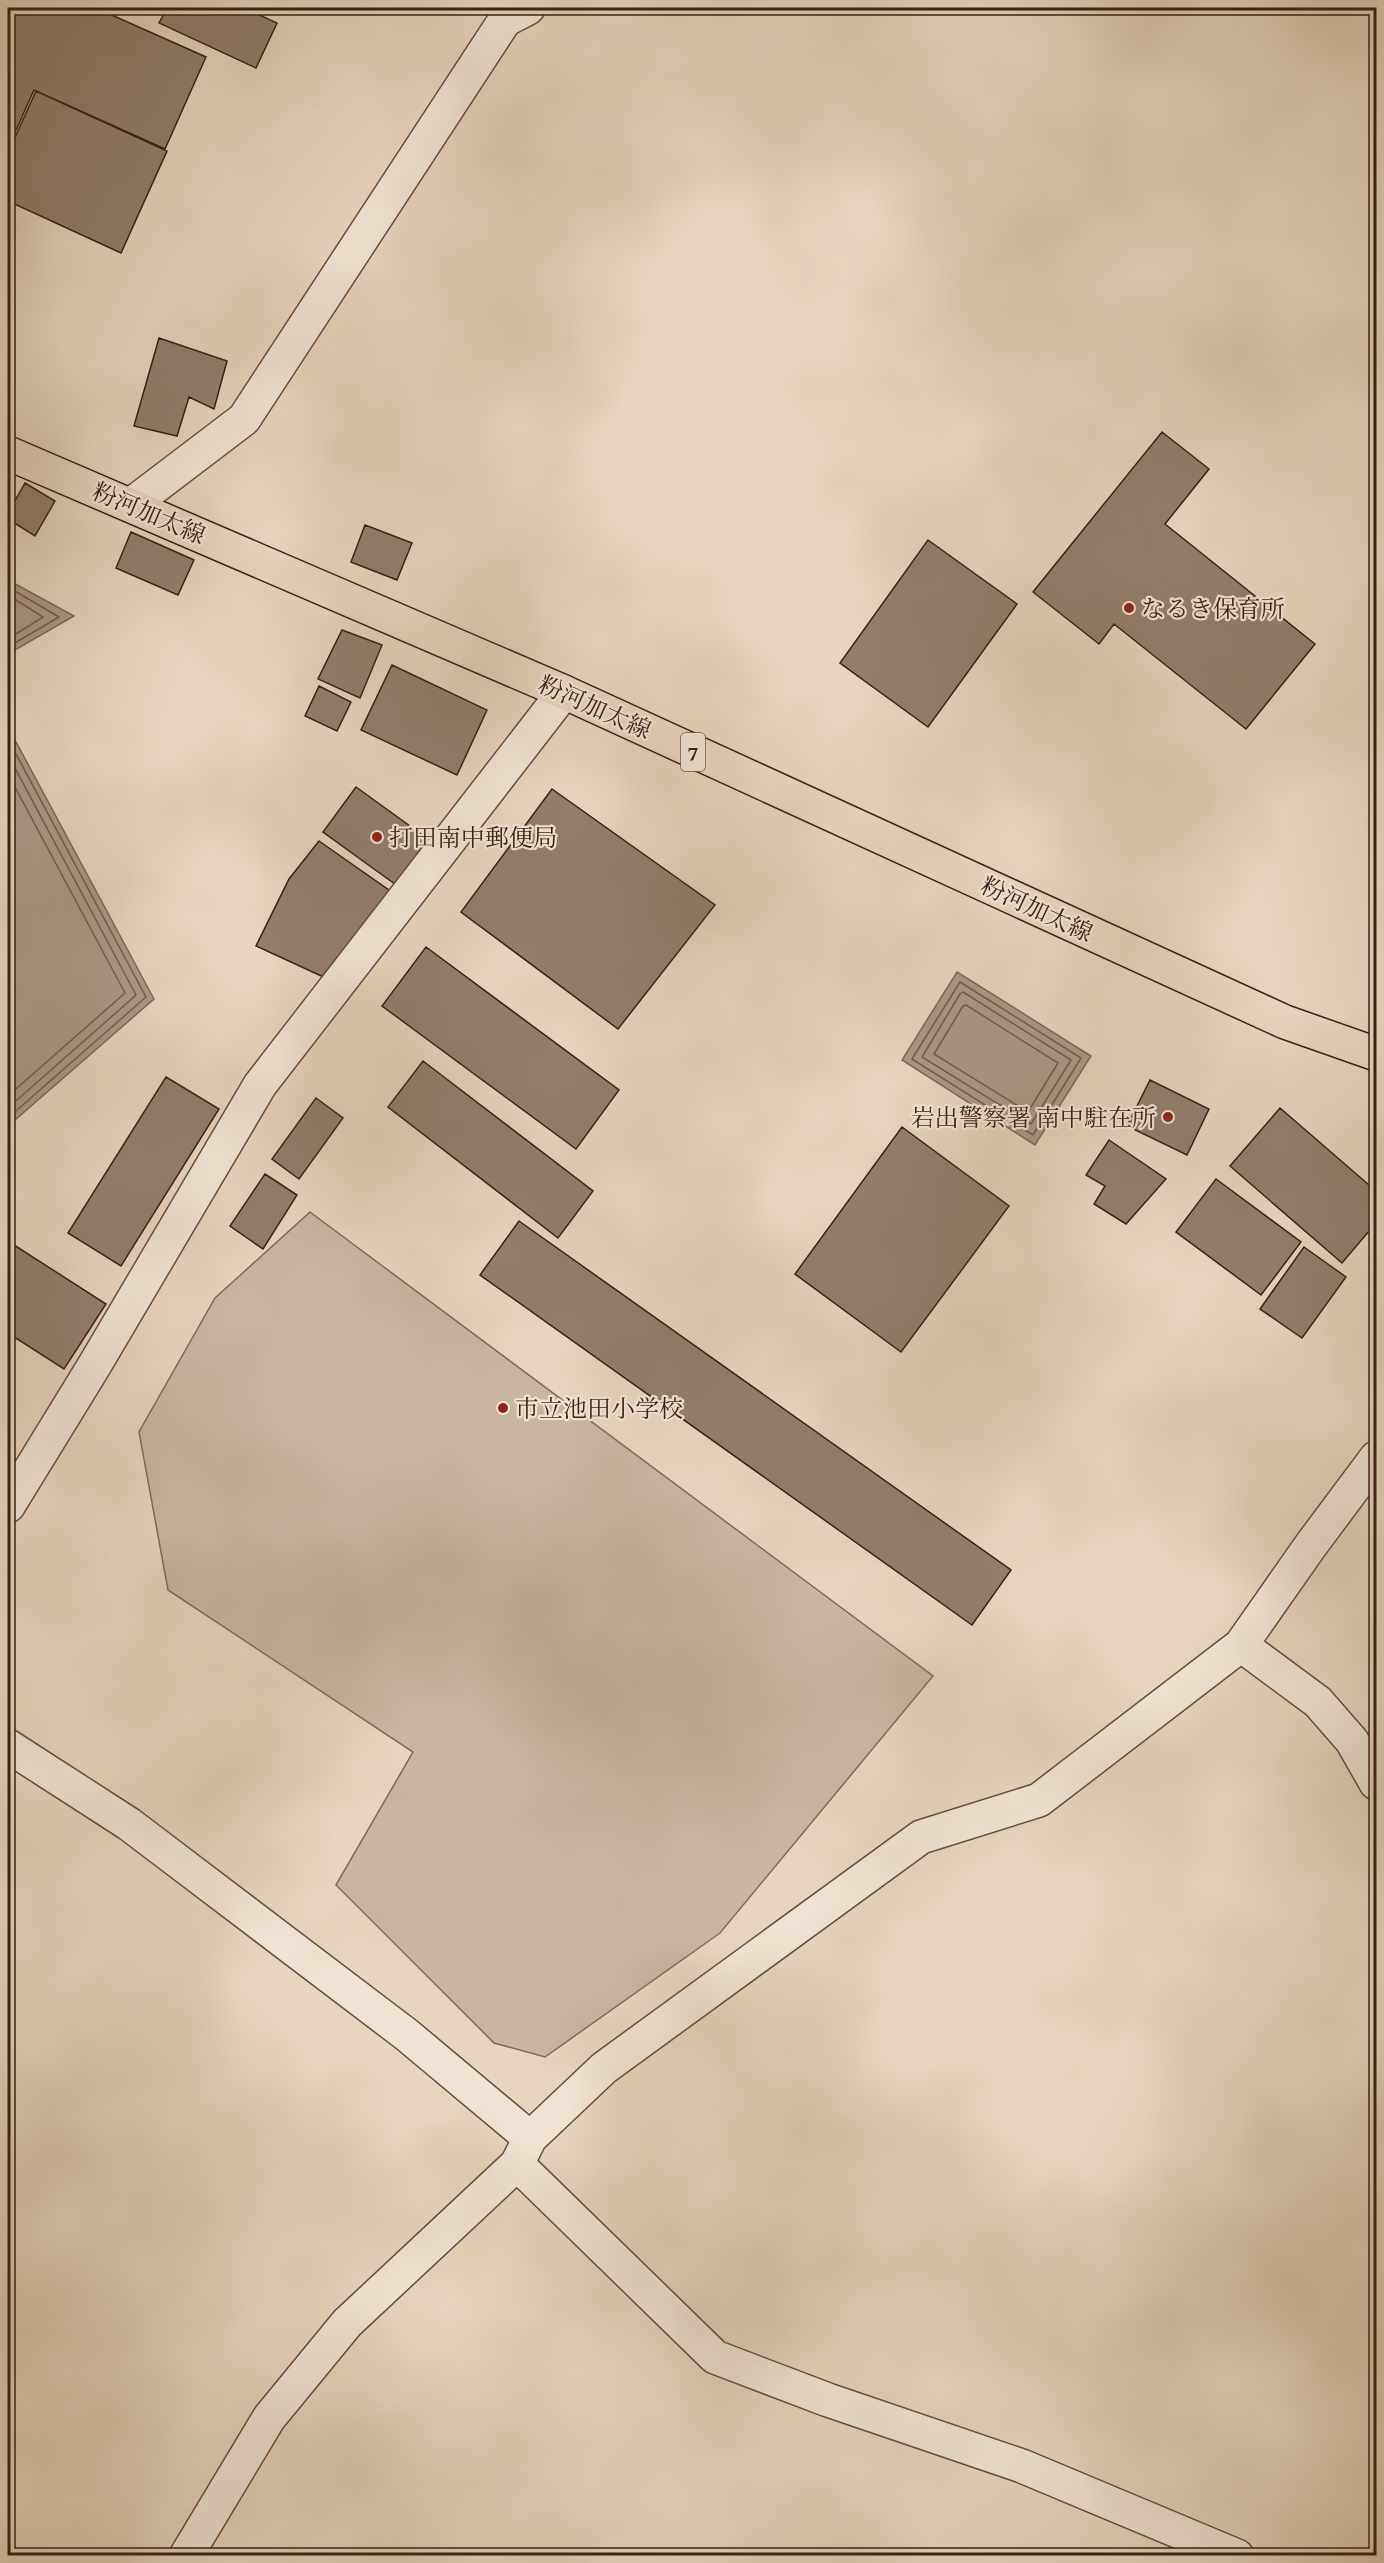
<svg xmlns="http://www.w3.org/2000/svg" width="1384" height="2563" font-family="'Gentium Book Plus','Noto Serif JP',serif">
<rect width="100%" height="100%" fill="#e7d5bd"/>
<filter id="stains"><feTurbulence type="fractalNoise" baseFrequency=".00333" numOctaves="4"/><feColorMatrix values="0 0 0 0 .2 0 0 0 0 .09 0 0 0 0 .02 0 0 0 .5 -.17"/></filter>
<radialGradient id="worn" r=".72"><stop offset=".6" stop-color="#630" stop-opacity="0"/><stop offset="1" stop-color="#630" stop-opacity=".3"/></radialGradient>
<path fill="#c9b6a0" stroke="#806a5a" stroke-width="1.5" d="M310,1212L933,1676L720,1933L545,2057L494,2043L336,1885L413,1752L168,1590L139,1432L215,1298Z"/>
<path fill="#ac9784" stroke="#7e6757" stroke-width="1.5" d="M8,580L74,616L8,654Z
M8,727L154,999L8,1126Z
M957,972L1091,1056L1035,1145L902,1060Z"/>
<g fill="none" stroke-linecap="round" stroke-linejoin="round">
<path stroke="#725b4c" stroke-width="1.5" d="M8,587L59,617L8,647
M8,595L43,617L8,639
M8,739L146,997L8,1118
M8,755L136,995L8,1108
M8,774L125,993L8,1096
M960,982L1081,1058L1033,1135L912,1059Z
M963,992L1071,1060L1031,1124L922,1057L960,994Z
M966,1005L1058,1063L1028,1112L934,1054L963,1006Z"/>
</g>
<path fill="#937e6c" stroke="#381f14" stroke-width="1.5" d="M8,8H96L206,57L165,149L34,90L8,148Z
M167,8H244L277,23L256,68L159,23Z
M36,91L167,151L121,253L8,201V153Z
M159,338L227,361L214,409L189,397L177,436L134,426Z
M1162,432L1209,469L1165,524L1315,644L1246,729L1114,624L1099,644L1033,592Z
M25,483L55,501L35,536L8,519V513Z
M365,525L412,543L397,580L351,562Z
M131,532L194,560L178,595L116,568Z
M928,540L1017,604L928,727L840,663Z
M342,630L382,645L360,698L318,679Z
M392,665L487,710L457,775L361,730Z
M319,686L351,702L337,731L305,716Z
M356,787L432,842L399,887L323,832Z
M552,789L715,905L618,1029L461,912Z
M319,841L396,895L330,980L256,946L289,879Z
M426,947L619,1090L576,1149L382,1006Z
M423,1061L593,1191L558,1238L388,1107Z
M166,1077L219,1109L121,1266L68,1233Z
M1150,1080L1209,1109L1187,1155L1127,1126Z
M316,1098L343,1118L299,1179L272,1159Z
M1280,1108L1376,1191V1223L1342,1263L1230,1166Z
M902,1127L1009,1206L901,1352L795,1274Z
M1109,1140L1166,1179L1126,1224L1094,1204L1105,1186L1086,1175Z
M265,1174L297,1195L263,1249L230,1226Z
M1216,1179L1301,1242L1261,1295L1176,1232Z
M519,1221L1011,1570L972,1625L480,1275Z
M14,1245L106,1304L64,1369L8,1333V1255Z
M1304,1247L1346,1277L1302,1338L1260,1309Z"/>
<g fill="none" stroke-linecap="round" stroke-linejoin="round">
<g stroke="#644c3e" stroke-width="36">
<path id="minor" d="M131,505L244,419L505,20L528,8
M8,1506L94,1366L260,1085L564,692
M1241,1645L1318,1702L1352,1741L1376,1783
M8,1746L129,1824L407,2035L530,2138
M517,2164L715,2357L828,2400L1022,2466L1237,2556
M186,2556L269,2418L347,2323L517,2164L530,2138L604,2068L921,1837L1039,1800L1241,1645L1311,1545L1376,1458"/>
</g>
<g stroke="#381f14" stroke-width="36">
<path id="primary" d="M8,453L564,692L1285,1022L1376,1054"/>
</g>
<use href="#minor" stroke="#efe4d4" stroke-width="33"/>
<use href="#primary" stroke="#e7d5bd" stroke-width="33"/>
</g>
<g fill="#8f2418" stroke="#efe4d4" stroke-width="2">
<circle cx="1129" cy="608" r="6"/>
<circle cx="377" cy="837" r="6"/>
<circle cx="1168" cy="1117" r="6"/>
<circle cx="503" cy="1408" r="6"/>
</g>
<g text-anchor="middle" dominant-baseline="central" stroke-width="4.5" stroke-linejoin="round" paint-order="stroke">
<rect fill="#efe4d4" stroke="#6f5a4e" stroke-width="1.5" x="681" y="733" width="24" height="38" rx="4.5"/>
<g font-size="22" font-weight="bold" fill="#381f14">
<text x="693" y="752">7</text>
</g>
<g font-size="24" fill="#381f14" stroke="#efe4d4">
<text transform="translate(149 513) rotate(23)">粉河加太線</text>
<text transform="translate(595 707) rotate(24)">粉河加太線</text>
<text transform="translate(1037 909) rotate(25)">粉河加太線</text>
</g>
<g font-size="24" fill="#381f14" stroke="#efe4d4" text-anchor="start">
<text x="1141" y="608">なるき保育所</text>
<text x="389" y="837">打田南中郵便局</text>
<text x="1156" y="1117" text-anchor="end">岩出警察署 南中駐在所</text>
<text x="515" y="1408">市立池田小学校</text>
</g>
</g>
<rect width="1384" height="2563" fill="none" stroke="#e7d5bd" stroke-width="30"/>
<rect x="9" y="9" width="1366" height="2545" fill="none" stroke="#381f14" stroke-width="3"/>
<rect x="15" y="15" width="1354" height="2533" fill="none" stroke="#381f14" stroke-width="1.5"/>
<rect width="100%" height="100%" filter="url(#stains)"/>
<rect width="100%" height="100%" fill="url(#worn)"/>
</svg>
